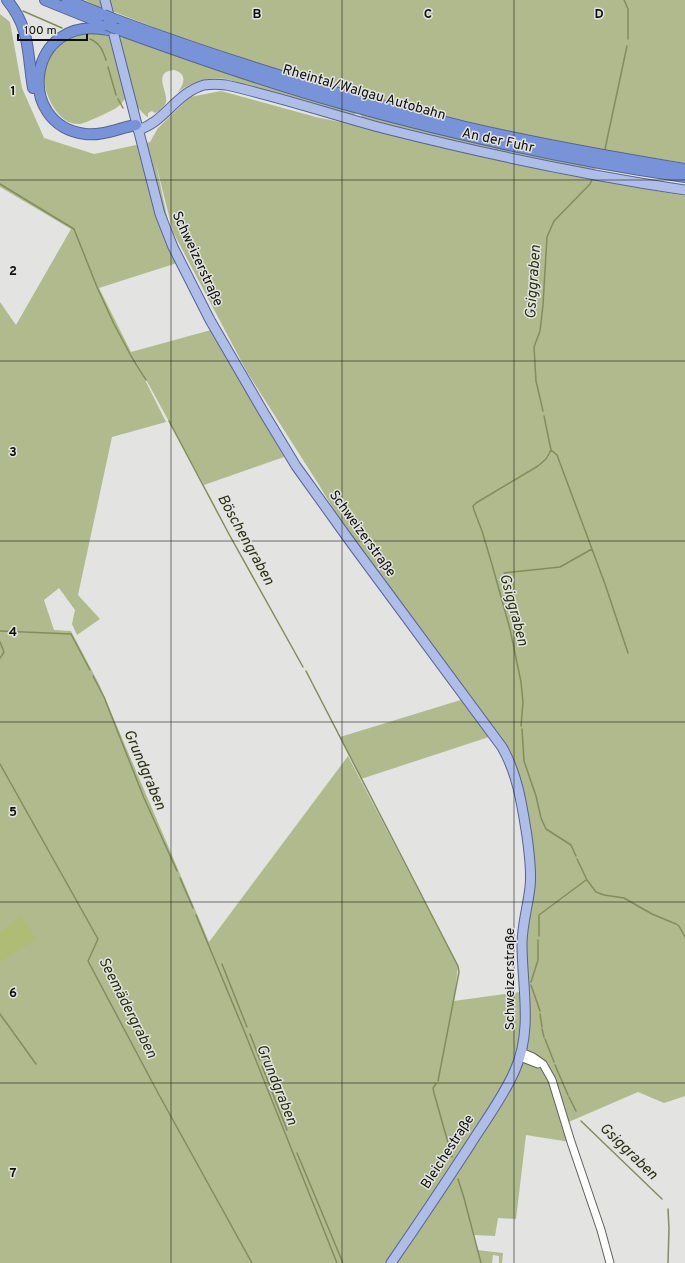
<svg xmlns="http://www.w3.org/2000/svg" width="685" height="1263" font-family="Overpass,sans-serif">
<rect width="100%" height="100%" fill="#e3e4e1"/>
<path fill="#b0ba8d" fill-rule="evenodd" d="M85,0H101L102,9Z
M109,0H685V163L567,144L515,133L365,96L210,49L112,11Z
M0,14L10,22L22,88L44,138L94,154L150,142L158,128L190,97L221,91L316,117L384,131L555,173L685,196V1096L664,1103L638,1092L564,1124L570,1142L526,1135L516,1219L498,1218L495,1236L473,1235L477,1250L503,1253L502,1263H499V1256L493,1255L492,1263H0V302L16,325L71,229L0,187ZM155,160L173,232L247,372L319,485L388,601L416,632L464,699L340,737L361,779L492,736L513,777L525,842L528,876L520,992L454,1001L458,966L348,756L209,942L99,684L71,631L54,630L44,600L59,588L75,610L72,624L77,635L100,619L78,595L112,437L166,422L133,356L204,485L284,457L211,330L131,352L99,288L177,263Z
M108,30L126,98C123,101 120,106 116,108C112,111 83,124 80,124C58,126 43,93 44,75C45,65 52,52 59,45C72,35 92,31 108,30Z
M119,34L405,125L524,154L596,168L594,170C516,156 439,138 362,118L361,115L357,113L353,115L226,79C205,77 194,81 178,92C184,84 188,74 174,70C152,72 168,91 166,102C165,107 159,111 155,113L152,111L148,113V117L146,116L134,104Z"/>
<path fill="#aebc76" d="M21,916L36,939L0,962V932Z"/>
<g fill="none" stroke-linecap="round" stroke-linejoin="round">
<path stroke="#838d5c" stroke-width="1.5" d="M624,0L628,9V39
M23,11L62,28
M90,39C100,43 103,51 106,60
M108,67L116,95
M118,99L123,108
M605,149L627,46
M0,184L74,229L97,287L114,324L131,356L146,380
M543,411L536,381L534,347L540,331L543,305L547,237L554,221L590,184L593,178
M169,421L230,536L303,667
M551,450L557,455L605,584L628,653
M504,573L560,567L592,549
M0,631L71,634L90,670
M0,642L4,652L0,658
M306,671L458,966L459,972L438,1081
M93,676L104,697L144,798L177,871
M521,726L523,702L521,682L510,629L491,561L482,531L474,510L473,506L476,503L538,466L546,459L551,450L544,416
M522,729L524,761L536,796L541,818L546,829L571,845L576,856
M0,764L98,939L88,961L158,1093L252,1263
M577,859L587,880L596,892L604,895L624,898L652,914L676,924L679,926L685,937
M180,878L193,908
M196,915L245,1033L337,1263
M539,936V915L586,880
M222,964L247,1027
M531,982L538,960V940
M531,985L540,1011
M0,1014L36,1064
M540,1014L542,1027
M542,1029L544,1037
M250,1034L260,1060
M545,1039L554,1062
M555,1065L568,1095
M262,1066L287,1130
M436,1084L433,1088L434,1093L452,1157
M569,1097L576,1111
M581,1121L662,1199
M297,1153L343,1263
M458,1179L464,1198L481,1263
M668,1209L669,1228L668,1263"/>
<g stroke="#61615e" stroke-width="9">
<path id="minor" d="M521,1052L533,1057L543,1064L552,1080L571,1142L601,1230L610,1263
M520,1057L538,1064"/>
</g>
<g stroke="#546491" stroke-width="11">
<path id="major" d="M105,0L160,214L173,247L210,320L264,413L296,466L352,544L502,747C518,775 522,805 527,836C529,853 532,870 530,887C528,906 522,925 522,944C522,986 533,1030 515,1070C504,1096 485,1121 470,1145C444,1185 418,1224 391,1263
M138,130C165,122 176,93 204,85C211,84 219,84 226,85C280,97 333,115 386,129C485,154 585,175 685,190"/>
</g>
<g stroke="#546491" stroke-width="12">
<path id="highway" d="M7,0C31,29 27,54 33,88
M45,0L107,25
M67,0L104,15
M114,19C229,62 347,98 466,127C538,144 612,157 685,169
M117,29C191,56 265,82 340,103C454,135 569,160 685,177
M108,30C27,13 14,125 85,134C103,136 119,128 136,125"/>
</g>
<use href="#minor" stroke="#fff" stroke-width="7"/>
<use href="#major" stroke="#afbee8" stroke-width="9"/>
<use href="#highway" stroke="#7993d8" stroke-width="10"/>
<g stroke="#546491" stroke-width="12" stroke-linecap="butt">
<path id="highway-bridge" d="M104,15L114,19
M107,25L117,29"/>
</g>
<use href="#highway-bridge" stroke="#7993d8" stroke-width="10"/>
</g>
<path fill="none" stroke="#0e0e0d" stroke-width="1" stroke-opacity="0.55" d="M171,0V1263M342,0V1263M514,0V1263M0,180H685M0,361H685M0,541H685M0,722H685M0,902H685M0,1083H685"/>
<g text-anchor="middle" dominant-baseline="central" stroke-width="3" stroke-linejoin="round" paint-order="stroke">
<g font-size="14" fill="#0e0e0d" stroke="#e3e4e1">
<text transform="translate(364 93) rotate(16)">Rheintal/Walgau Autobahn</text>
<text transform="translate(498 141) rotate(12)">An der Fuhr</text>
<text transform="translate(197 259) rotate(65)">Schweizerstraße</text>
<text transform="translate(362 534) rotate(54)">Schweizerstraße</text>
<text transform="translate(510 979) rotate(-90)">Schweizerstraße</text>
<text transform="translate(448 1152) rotate(-57)">Bleichestraße</text>
</g>
<g font-size="15" font-style="italic" fill="#292f10" stroke="#e3e4e1">
<text transform="translate(534 282) rotate(-86)">Gsiggraben</text>
<text transform="translate(245 540) rotate(61)">Böschengraben</text>
<text transform="translate(513 610) rotate(75)">Gsiggraben</text>
<text transform="translate(144 770) rotate(67)">Grundgraben</text>
<text transform="translate(127 1008) rotate(63)">Seemädergraben</text>
<text transform="translate(276 1085) rotate(68)">Grundgraben</text>
<text transform="translate(628 1152) rotate(44)">Gsiggraben</text>
</g>
</g>
<g font-size="13" text-anchor="middle" font-weight="bold" fill="#0e0e0d" stroke="#e3e4e1" stroke-width="3" stroke-linejoin="round" paint-order="stroke">
<text x="257" y="18">B</text>
<text x="428" y="18">C</text>
<text x="599" y="18">D</text>
<text x="13" y="95">1</text>
<text x="13" y="275">2</text>
<text x="13" y="456">3</text>
<text x="13" y="636">4</text>
<text x="13" y="816">5</text>
<text x="13" y="997">6</text>
<text x="13" y="1177">7</text>
</g>
<path d="M18 34v6h69v-6" fill="none" stroke="#0e0e0d" stroke-width="2"/>
<text x="24" y="34" font-size="12" fill="#0e0e0d" stroke="#e3e4e1" stroke-width="3" paint-order="stroke">100 m</text>
</svg>
